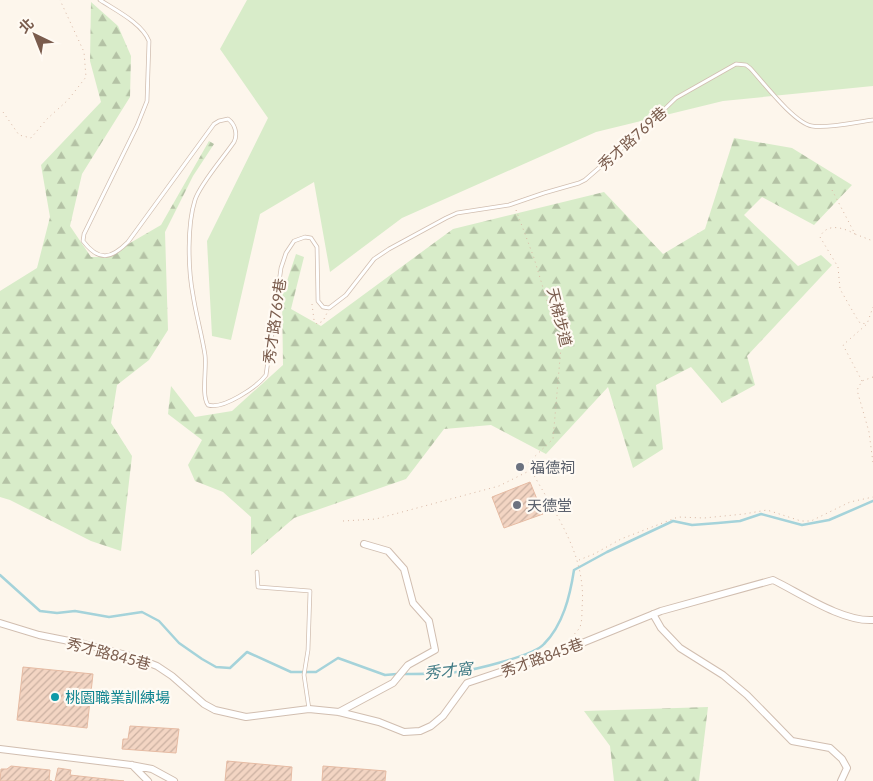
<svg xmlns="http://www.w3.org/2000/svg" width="873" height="781" font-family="Lato,'Noto Sans TC',sans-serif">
<defs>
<pattern id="forest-firs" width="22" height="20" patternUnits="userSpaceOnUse" patternTransform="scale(1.25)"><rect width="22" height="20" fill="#d8ecc9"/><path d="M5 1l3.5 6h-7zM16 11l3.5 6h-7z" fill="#b4c2a5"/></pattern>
<pattern id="building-hatch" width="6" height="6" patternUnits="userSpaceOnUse" patternTransform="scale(1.25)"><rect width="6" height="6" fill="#f3d5c3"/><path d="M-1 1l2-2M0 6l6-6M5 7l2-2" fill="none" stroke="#cab0a1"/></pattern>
</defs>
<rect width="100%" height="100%" fill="#fdf6ec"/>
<path fill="#d8ecc9" d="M247,0H873V86L723,101L596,132L402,218L330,272L314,182L260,214L231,340L212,336L207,241L268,118L220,49Z"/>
<path fill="url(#forest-firs)" d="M91,2L118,26L131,56L130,97L82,174L70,226L91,257H106L161,225L209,141L214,144L193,176L165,232L168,330L149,360L117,385L111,423L132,456L121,551L91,541L10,500L0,497V291L37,268L50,217L41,165L101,102L90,61Z
M734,138L792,148L852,185L814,225L762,197L744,215L798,266L821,255L832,265L747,356L755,385L722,403L691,367L656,385L663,449L633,468L608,387L546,454L491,425L444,429L406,479L294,518L251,555V517L223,492L195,481L188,465L202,440L168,414L171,386L195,417L232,411L283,365L282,296L296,254L304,257L291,309L321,326L453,229L604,192L663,254L705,229Z
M708,707L699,781H614L610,746L584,711Z"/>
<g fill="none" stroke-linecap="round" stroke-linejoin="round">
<path stroke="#a5d3da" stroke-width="2.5" d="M0,575L40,611L57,613L75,611L109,617L142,612L159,621L179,643L202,659L216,667L230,668L247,652L291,672H316L338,658L385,675L397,674
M403,674C421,674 439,674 457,672C474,670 533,656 544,644C563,625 570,596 574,570L607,552L673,521L692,525L718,523L740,521L761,514L802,525L829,520L873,501"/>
</g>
<path fill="url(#building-hatch)" stroke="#e6bba3" d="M530,482L543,514L504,528L492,497Z
M23,667L93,674L87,728L17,720Z
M130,726L179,729L176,753L122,749L123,739H128Z
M227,761L292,767L291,781H225Z
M11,766L50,770L49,780L52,781H0L1,769H7Z
M323,766L386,771L385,781H322Z
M58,768L71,770L70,775L124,781H55Z"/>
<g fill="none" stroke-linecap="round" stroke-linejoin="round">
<g stroke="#d1beb0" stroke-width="4.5">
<path id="service" d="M100,0C115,10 142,23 149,41L147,101L137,126L84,234L83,241C99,262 111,259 128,242L214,124L219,121L228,119C235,124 238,134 234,142C224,157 200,184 195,200C187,225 188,269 193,295C196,315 202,335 205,355C207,368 201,395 208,405C223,410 257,387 266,375L281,268L286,253L294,241L305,237L311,238L317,247L318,301L323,307L329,308L346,295L374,259L389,249L446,218L457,213L509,205L544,193L579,183L585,180L645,128L676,98L736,64L746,65L750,68C763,82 794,123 812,126C827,129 857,122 873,120
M257,572L258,587L310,591L308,650L304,675L309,709"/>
</g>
<g stroke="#d1beb0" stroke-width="8">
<path id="minor" d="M653,614L661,628L680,648L723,675L747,695L792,741L830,748L842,759L847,768L841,781
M0,623L39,635L84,644L134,657L157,666L172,676L204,704L215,710L246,717L309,709L339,712L379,722L404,732L420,731L431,726L443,716L467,683L560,652L661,611L773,580C800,593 842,622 873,620
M339,712L393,683L408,665L435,650L429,621L413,603L404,569L388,551L364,544
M0,749L131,765L152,769L174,781
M132,765L148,781"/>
</g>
<path stroke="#d9b8a5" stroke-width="1" stroke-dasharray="1 4" stroke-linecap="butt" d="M3,112L19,135L31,138L47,119L68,100L86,77L84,52L60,0
M832,190L855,234L873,241
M516,210L534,258L561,347L553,439L529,462L531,470C555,514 587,555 582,608C582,613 582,622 580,627C578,631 573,635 570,639
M855,234C844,228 827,222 820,237L838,267L840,289L856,317L860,323L867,324
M312,304L314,320L317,324L323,321L327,313
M873,377L862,381L857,390L869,432L873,463
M862,381L843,345L867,324L873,307
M343,521L376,519L499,486L531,470
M579,560L594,554L621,539L678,517L704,518L744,514L767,510L801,521H811L850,502L873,497"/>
<use href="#service" stroke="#fff" stroke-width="3"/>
<use href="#minor" stroke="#fff" stroke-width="6"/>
</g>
<g fill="#6b7280" stroke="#fffaf3" stroke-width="2">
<circle cx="520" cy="467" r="5"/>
<circle cx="517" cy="505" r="5"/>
</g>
<circle fill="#0f9aa8" stroke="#fffaf3" stroke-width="2" cx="55" cy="697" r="5"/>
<g text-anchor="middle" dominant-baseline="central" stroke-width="4.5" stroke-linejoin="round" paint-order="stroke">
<g font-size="15" fill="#7a5c4d" stroke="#fffaf3">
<text transform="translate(632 138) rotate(-42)">秀才路769巷</text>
<text transform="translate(560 317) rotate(76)">天梯步道</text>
<text transform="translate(274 321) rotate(-82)">秀才路769巷</text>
<text transform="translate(109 653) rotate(15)">秀才路845巷</text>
<text transform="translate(542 657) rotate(-20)">秀才路845巷</text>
</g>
<g font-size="15" fill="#5b616d" stroke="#fffaf3" text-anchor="start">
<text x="530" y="467">福德祠</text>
<text x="527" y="505">天德堂</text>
</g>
<g font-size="15" fill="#0d838f" stroke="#fffaf3" text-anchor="start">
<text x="65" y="697">桃園職業訓練場</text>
</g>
<g font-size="16" font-style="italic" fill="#437c86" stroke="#fffaf3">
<text transform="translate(448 670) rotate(-6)">秀才窩</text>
</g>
</g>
<g transform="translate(35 35) rotate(317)" stroke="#fffaf3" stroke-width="4" paint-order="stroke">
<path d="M0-4L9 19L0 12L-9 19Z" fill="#7a5c4d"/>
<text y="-8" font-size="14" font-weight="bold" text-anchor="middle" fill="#7a5c4d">北</text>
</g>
</svg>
